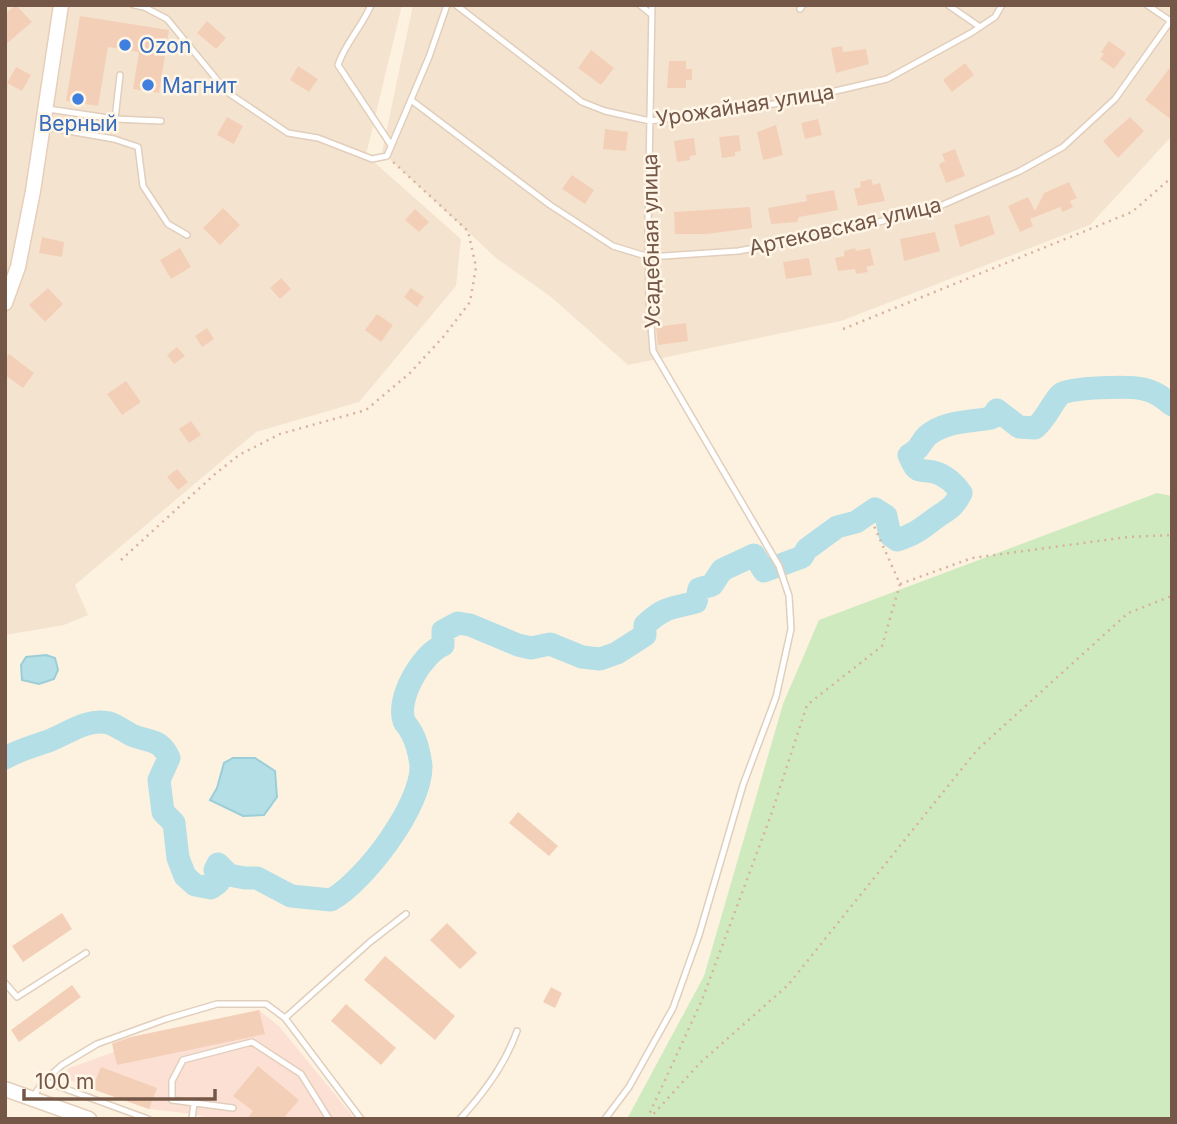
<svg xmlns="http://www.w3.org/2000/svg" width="1177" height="1124" font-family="Inter,sans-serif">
<rect width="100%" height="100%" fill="#fdf2e0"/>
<path fill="#f4e4cf" d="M5,5H402L366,155L461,239L456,286L359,402L256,432L75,585L88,615L64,625L5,635Z
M413,5H1172V136L1090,225L841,321L628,365L551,297L496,258L382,152Z"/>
<path fill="#fde0d4" d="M259,1010L279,1026L355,1119H213L193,1114L149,1109L60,1077L69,1068L114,1052L112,1041Z"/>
<path fill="#d0eabf" d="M1157,493L1172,496V1119H627L704,976L783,704L819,620Z"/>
<path fill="#b5dfe6" stroke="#9bced8" stroke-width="2" d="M46,655L55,658L58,670L54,679L39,684L22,680L21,665L26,657Z
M233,758H255L275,771L277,797L264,815L243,816L210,800L217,788L224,763Z"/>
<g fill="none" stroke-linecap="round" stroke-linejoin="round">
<path stroke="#b5dfe6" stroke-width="23" d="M5,758C21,749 35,746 51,740C70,732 88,718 109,723C118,726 125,732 134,736C150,742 161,739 169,758L159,780L163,812L174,823L178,858L185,876L195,885L211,888L218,883L215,870L218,864L229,875L245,878H257L291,896L331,900C365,881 422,805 421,766C420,755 416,739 410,730C409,727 405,724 404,721C396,698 422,654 443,645V631L458,623L470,625L518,645L531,648L550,644L582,657L600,659L617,653L645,635V625C665,606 671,609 696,602L699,589L712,585L722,570L754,555L764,571L802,557L807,549L837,527L856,522L875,509L886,516L890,535L897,540C916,534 922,528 937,517C949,509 954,507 961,493C955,484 945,475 934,472C917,469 917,474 909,455C921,449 919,444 927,436C943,421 971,422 991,418L997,410L1019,427L1035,428C1047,418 1054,399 1061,394C1071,387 1131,386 1143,389C1155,391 1163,398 1172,405"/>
</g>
<path fill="#f3cfb8" d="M16,5L32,22L5,45V14Z
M80,16L169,30L159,93L133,89L139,52L108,47L98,106L66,101Z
M207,21L226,38L216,49L197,33Z
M1109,41L1126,53L1114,69L1100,59L1104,54L1101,52Z
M842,46L843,52L866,49L869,64L836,73L831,48Z
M591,50L614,68L601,85L578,68Z
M669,61H686V69H692V80H686V88H667Z
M965,63L974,75L952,92L943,80Z
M1172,65V120L1145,100Z
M298,66L318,79L309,92L290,80Z
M16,67L31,75L22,91L7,83Z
M227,117L243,126L234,144L217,135Z
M1130,117L1144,131L1118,158L1103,141Z
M818,119L822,135L805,139L801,123Z
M776,125L783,155L763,160L757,132Z
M605,129L628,132L626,151L603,149Z
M739,135L741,151L735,152V156L722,158L719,137Z
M694,138L696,155L690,156V160L677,162L674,141Z
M955,149L965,176L946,183L939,164L945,161L942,154Z
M572,175L594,190L585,204L562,189Z
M871,179L873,185L880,183L885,201L858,206L854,189L861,187L860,182Z
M1069,182L1077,198L1070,201L1073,207L1063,212L1060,207L1030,219L1033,226L1020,232L1008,206L1028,197L1035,211L1044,193Z
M834,190L838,210L799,217L797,222L771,224L768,208L807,201L806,195Z
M750,207L752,228L707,234H675L674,212Z
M223,208L240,225L220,245L203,228Z
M415,209L429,222L419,232L405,220Z
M989,215L995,234L960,247L954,225Z
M935,232L940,251L904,261L900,239Z
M42,237L64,242L62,257L39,253Z
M180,248L191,267L171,279L160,260Z
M855,248L856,251L870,248L874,265L866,267L868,272L856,274L855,269L838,271L835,258L844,256V251Z
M809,258L812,275L786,279L783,262Z
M281,278L291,289L280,299L270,288Z
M48,288L63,304L45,322L29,305Z
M411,288L424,297L417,307L404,297Z
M377,314L393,325L381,342L365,330Z
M686,323L688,341L658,345L656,327Z
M207,328L214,339L202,347L195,336Z
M177,347L185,356L174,364L167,355Z
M9,354L34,373L23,388L5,375V359Z
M126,381L141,402L122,415L107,394Z
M191,421L201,435L189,443L179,429Z
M177,469L188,482L178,490L167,477Z
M518,812L558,846L549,856L509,823Z
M62,913L72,929L23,962L12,946Z
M447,923L477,953L460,969L430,940Z
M385,956L455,1016L435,1040L364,980Z
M72,985L81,997L19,1042L11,1030Z
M551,987L562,993L555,1008L543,1002Z
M346,1004L396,1048L381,1065L331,1021Z
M259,1010L265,1034L117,1065L112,1044L131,1037Z
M258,1066L299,1100L283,1119H247L253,1111L233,1096Z
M101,1067L157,1088L149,1109L92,1089Z"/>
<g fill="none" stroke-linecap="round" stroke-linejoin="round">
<g stroke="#e1cebc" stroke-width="8">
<path id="lane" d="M134,5L144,7L167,19L227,92L288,133L318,138L372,159L387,156L429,57L447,5
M371,5C362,27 345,43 338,65L391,145
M456,5L582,102L605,111L650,121L788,102L887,79L971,33L995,17L1002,5
M640,5L651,14
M948,5L980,27
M1147,5L1172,22
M800,9L803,5
M411,100L550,205L613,246L649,257L738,251L833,234L940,206L1020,171L1063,147L1115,99L1172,19
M48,109L115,119L161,121
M115,119L120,75
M46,127L114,139L138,147L143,186L168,224L187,235
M5,983L17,997L86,953
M285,1018L370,942L406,914
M44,1081L148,1119
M32,1098L44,1081L62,1065L97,1044L166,1019L217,1004H266L285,1018L361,1119
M233,1108L172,1100V1081L183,1060L252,1042L301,1074L329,1119
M192,1119L194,1103
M460,1119C484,1093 505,1065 517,1031
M605,1119L629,1087L673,1008L699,935L743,785L776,697L791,629L789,596L779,566L653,351L649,300L648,227L652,5"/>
</g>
<g stroke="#e6cfba" stroke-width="17">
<path id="secondary" d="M5,303L18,267L33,191L61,5
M5,1089L89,1119"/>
</g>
<path stroke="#d7b39b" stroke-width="2.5" stroke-dasharray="2 5" stroke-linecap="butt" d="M843,329L1132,212L1172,177
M121,560L215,474L239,455L280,434L366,410L410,373L444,336L470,302L476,267L468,231L392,161
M900,584L972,558L1128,537L1172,535
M647,1119L702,1000L771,815L807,705L882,646L900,584L874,526
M649,1119L700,1063L788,985L977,750L1128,613L1172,596"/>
<use href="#lane" stroke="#fff" stroke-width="5"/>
<use href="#secondary" stroke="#fff" stroke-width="14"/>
</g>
<g fill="#3f7fe0" stroke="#fff6e7" stroke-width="2.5">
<circle cx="125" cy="45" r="7"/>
<circle cx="148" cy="85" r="7"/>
<circle cx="78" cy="99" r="7"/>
</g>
<g text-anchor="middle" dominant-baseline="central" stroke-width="5" stroke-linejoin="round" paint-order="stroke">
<g font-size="21" fill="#366cbe" stroke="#fff6e7" text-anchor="start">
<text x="139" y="45">Ozon</text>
<text x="162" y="85">Магнит</text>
<text x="78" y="123" text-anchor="middle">Верный</text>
</g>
<g font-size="21" fill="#745747" stroke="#fff6e7">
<text transform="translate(745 105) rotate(-9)">Урожайная улица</text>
<text transform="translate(845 226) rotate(-13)">Артековская улица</text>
<text transform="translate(651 241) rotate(-91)">Усадебная улица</text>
</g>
</g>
<rect width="1177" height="1124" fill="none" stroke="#745747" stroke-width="14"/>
<path d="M24 1089v10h191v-10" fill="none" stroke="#745747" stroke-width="3.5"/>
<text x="35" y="1089" font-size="21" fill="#745747" stroke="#fff6e7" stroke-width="5" paint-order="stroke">100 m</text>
</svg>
